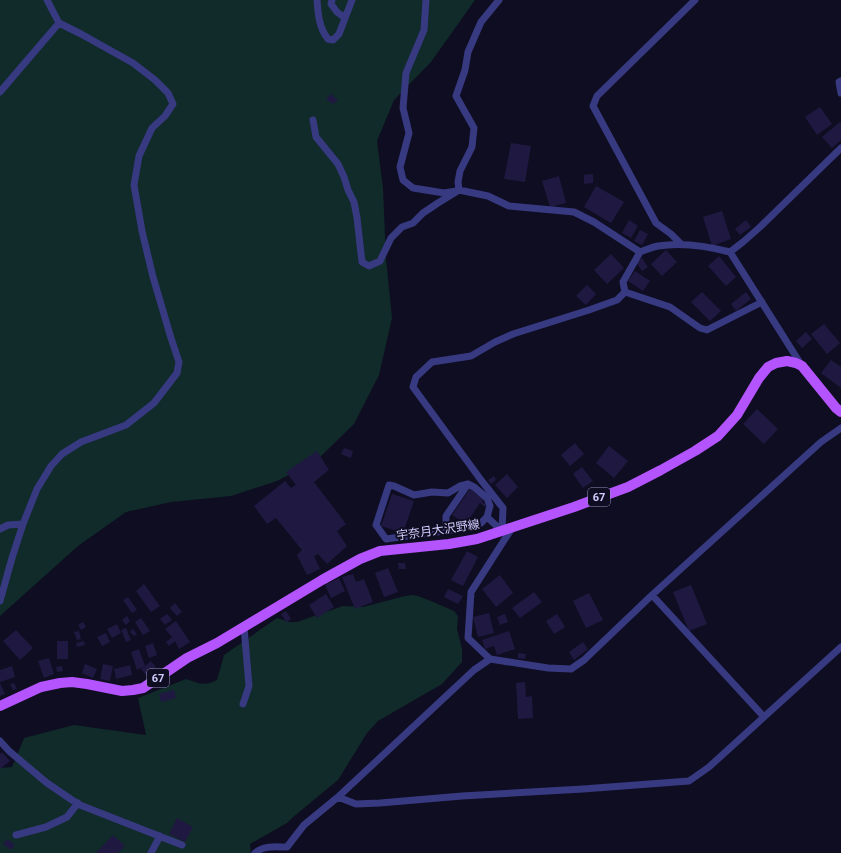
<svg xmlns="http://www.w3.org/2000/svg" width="841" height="853" font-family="Roboto,'Noto Sans JP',sans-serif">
<rect width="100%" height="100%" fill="#0f0d21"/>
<path fill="#102b29" d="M0,0H475L431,62L394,100L377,141L383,188L386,259L392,318L379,375L354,424L317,460L277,481L231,496L171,502L126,512L78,546L0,616Z
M412,595L418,596L431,601L454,611L458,616L457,629L462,649V662L442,684L378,721L367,733L338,780L292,818L287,823L250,844L251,853H0V768L12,767L24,738L74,725L146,735L138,698L186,679C199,683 203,687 217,680L224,655L277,618L290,622H297L343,606L363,607L405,596Z"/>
<path fill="#1f1942" d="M331,94L338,100L333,104L326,99Z
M820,107L832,124L817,135L805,117Z
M840,122L841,123V140L832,148L822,137Z
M511,143L531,146L525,182L504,179Z
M593,174V183L584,184V175Z
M559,176L566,203L550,207L542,181Z
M596,186L624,202L611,223L584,207Z
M722,211L731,239L712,246L703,217Z
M629,220L638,226L631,238L622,233Z
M746,220L751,227L740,235L735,229Z
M640,230L648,234L642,245L634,241Z
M666,250L677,262L662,276L651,264Z
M611,254L624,268L607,284L594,270Z
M719,256L736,277L726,286L708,266Z
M642,258L648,267L642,271L636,262Z
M635,271L650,281L643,291L628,281Z
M587,285L596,294L586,305L576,296Z
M702,292L721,311L710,321L691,302Z
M746,292L751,299L736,311L731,304Z
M824,324L840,343L827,354L811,334Z
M806,332L812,339L802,348L796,341Z
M831,360L841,367V388L821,373Z
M757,409L778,429L764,444L743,424Z
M575,443L584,454L570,466L561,455Z
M609,446L628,461L614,478L596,463Z
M344,448L353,451L351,458L341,454Z
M317,451L329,470L314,482L346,524L337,531L347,546L327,564L318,554L314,556L320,569L307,575L297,555L302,550L276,518L267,524L254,506L285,481L291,488L296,485L286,472Z
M582,467L593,481L583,488L573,474Z
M507,474L518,487L507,498L495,485Z
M494,476L496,480L491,484L488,480Z
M470,489L484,499L482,502L487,505L485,507L480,503L466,524L452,515Z
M392,494L414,501L403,533L381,526Z
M467,551L478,557L463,586L451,580Z
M398,563H405L406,569H399Z
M388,568L398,592L384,597L375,573Z
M353,574L356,582L364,579L373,602L355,609L342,577Z
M500,575L513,593L496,607L482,589Z
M339,578L345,591L331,598L325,585Z
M144,584L160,606L151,612L136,591Z
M691,585L707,624L689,631L673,592Z
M448,589L463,596L458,604L444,597Z
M534,592L542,602L520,618L512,608Z
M589,593L603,620L586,628L573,601Z
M326,594L334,607L317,618L309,605Z
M128,597L137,610L132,613L123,600Z
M175,603L182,612L177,616L170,608Z
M286,611L291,619L286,622L281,614Z
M489,613L494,633L478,637L473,617Z
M167,614L172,620L165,625L160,619Z
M505,614L508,622L500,625L497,617Z
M557,614L565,627L554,634L546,621Z
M127,616L130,621L126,625L122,620Z
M141,618L150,631L143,635L135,622Z
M176,621L190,642L179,649L175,641L169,646L166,642L172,637L165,629Z
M83,622L86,627L81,630L78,625Z
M117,624L121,633L112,638L107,629Z
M126,628L131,640L126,642L121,630Z
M133,629L137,634L134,636L130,632Z
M16,630L33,648L20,660L3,641Z
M79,631L81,639L77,640L74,632Z
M509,631L515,649L497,655L494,646L485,649L482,640Z
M106,633L110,642L102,646L97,637Z
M57,641H68V659H57Z
M84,641L85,645L77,647L76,643Z
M583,642L588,649L574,660L569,652Z
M153,643L157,655L149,658L145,646Z
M139,649L145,666L151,661L156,667L146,675L141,669L145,666L137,670L131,652Z
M518,653L526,654L525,659L518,658Z
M49,658L54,674L44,678L38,661Z
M85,664L97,669L93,678L82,673Z
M103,664L113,666L110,681L100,679Z
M130,665L132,675L116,679L114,669Z
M12,666L15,677L0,682V670Z
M62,666L63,671L57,672L56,667Z
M525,682L526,697L532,696L533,718L518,719L516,683Z
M0,683L5,694L0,696Z
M14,683L17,689L13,690L10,684Z
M174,690L176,698L161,702L159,694Z
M2,752L10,761L0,769V754Z
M177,818L193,827L185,842L169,834Z
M113,835L125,846L118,853H96Z
M7,839L15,845L11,850L3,844Z"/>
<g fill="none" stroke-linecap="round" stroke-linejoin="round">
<path stroke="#373981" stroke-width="7" d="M317,0C318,14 319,28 328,39L333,40L339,34L352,0
M332,0L331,4L337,12L345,18
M426,0L424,30L406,73L403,108L409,133L400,167L403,180L413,188L444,193L456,191
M499,0L481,22L468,52L465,70L456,96L474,128L472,147L460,171L458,182L459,190L488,196L509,206L574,212L594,222L640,252C646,250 652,247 658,246C682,242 707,246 730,252L802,366
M841,81L839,82L841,93
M0,92L59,23
M313,120L316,137L338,164L344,177L348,190L354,202L357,218L362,262L369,266L380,261L391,238L402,227L413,223L423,213L438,203L459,190
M681,244L671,234L656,223L593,106L597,96L695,0
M640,252L623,282L625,292L670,307L700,328L707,330L762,302
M730,252L743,242L760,227L841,148
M487,517L481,523L474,526L451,530L386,539L376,525L389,485L394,486L414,495L432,492L448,493L460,486L468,484L474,487L487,498L490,506L487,517L502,531
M512,528L471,592L468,638L490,659L548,668L571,669L584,660L652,595L821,442L841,428
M0,529L8,525L23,524
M451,530L446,524V516L468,484
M502,531L503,508L481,480L413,387L416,377L432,362L471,356L495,342L513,334L589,310L617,300L625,292
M652,595L764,717
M0,601L12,558L23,524L37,489L51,466L62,454L81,442L126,425L154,403L177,373L179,362L171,338L153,277L142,231L134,185L139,156L152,128L165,116L173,104L168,93L155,80L133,63L81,34L59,23L47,0
M490,659L474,670L338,797L356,804L380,803L462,796L583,789L689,781L709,767L841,647
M243,704L249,686L244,627
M0,741L9,751L47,783L72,800L80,805L182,845
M16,835L46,827L67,817L78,803
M151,853L160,836
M255,853C264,845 276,847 287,847L304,825L338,797"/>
<path stroke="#b454ff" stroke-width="10" d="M0,706L41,687L60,683L72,682L87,684L122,691L133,690L143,688L187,658L217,643L322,580L360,559L380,551L449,544L477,539L574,507L628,487L661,470L695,451L718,436L737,415L759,378L768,367L776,363L787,361L796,363L802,366L836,408L841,412"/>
</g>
<g text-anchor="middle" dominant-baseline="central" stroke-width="4" stroke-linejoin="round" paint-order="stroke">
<g fill="#0f0d21" stroke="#9693bc" stroke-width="1">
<rect x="588" y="488" width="22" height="18" rx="3"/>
<rect x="147" y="669" width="22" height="18" rx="3"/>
</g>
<g font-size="11" font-weight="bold" fill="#d0cdff">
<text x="599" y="497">67</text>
<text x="158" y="678">67</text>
</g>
<g font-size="12" fill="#d0cdff" stroke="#0f0d21">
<text transform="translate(438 530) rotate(-8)">宇奈月大沢野線</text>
</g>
</g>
</svg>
